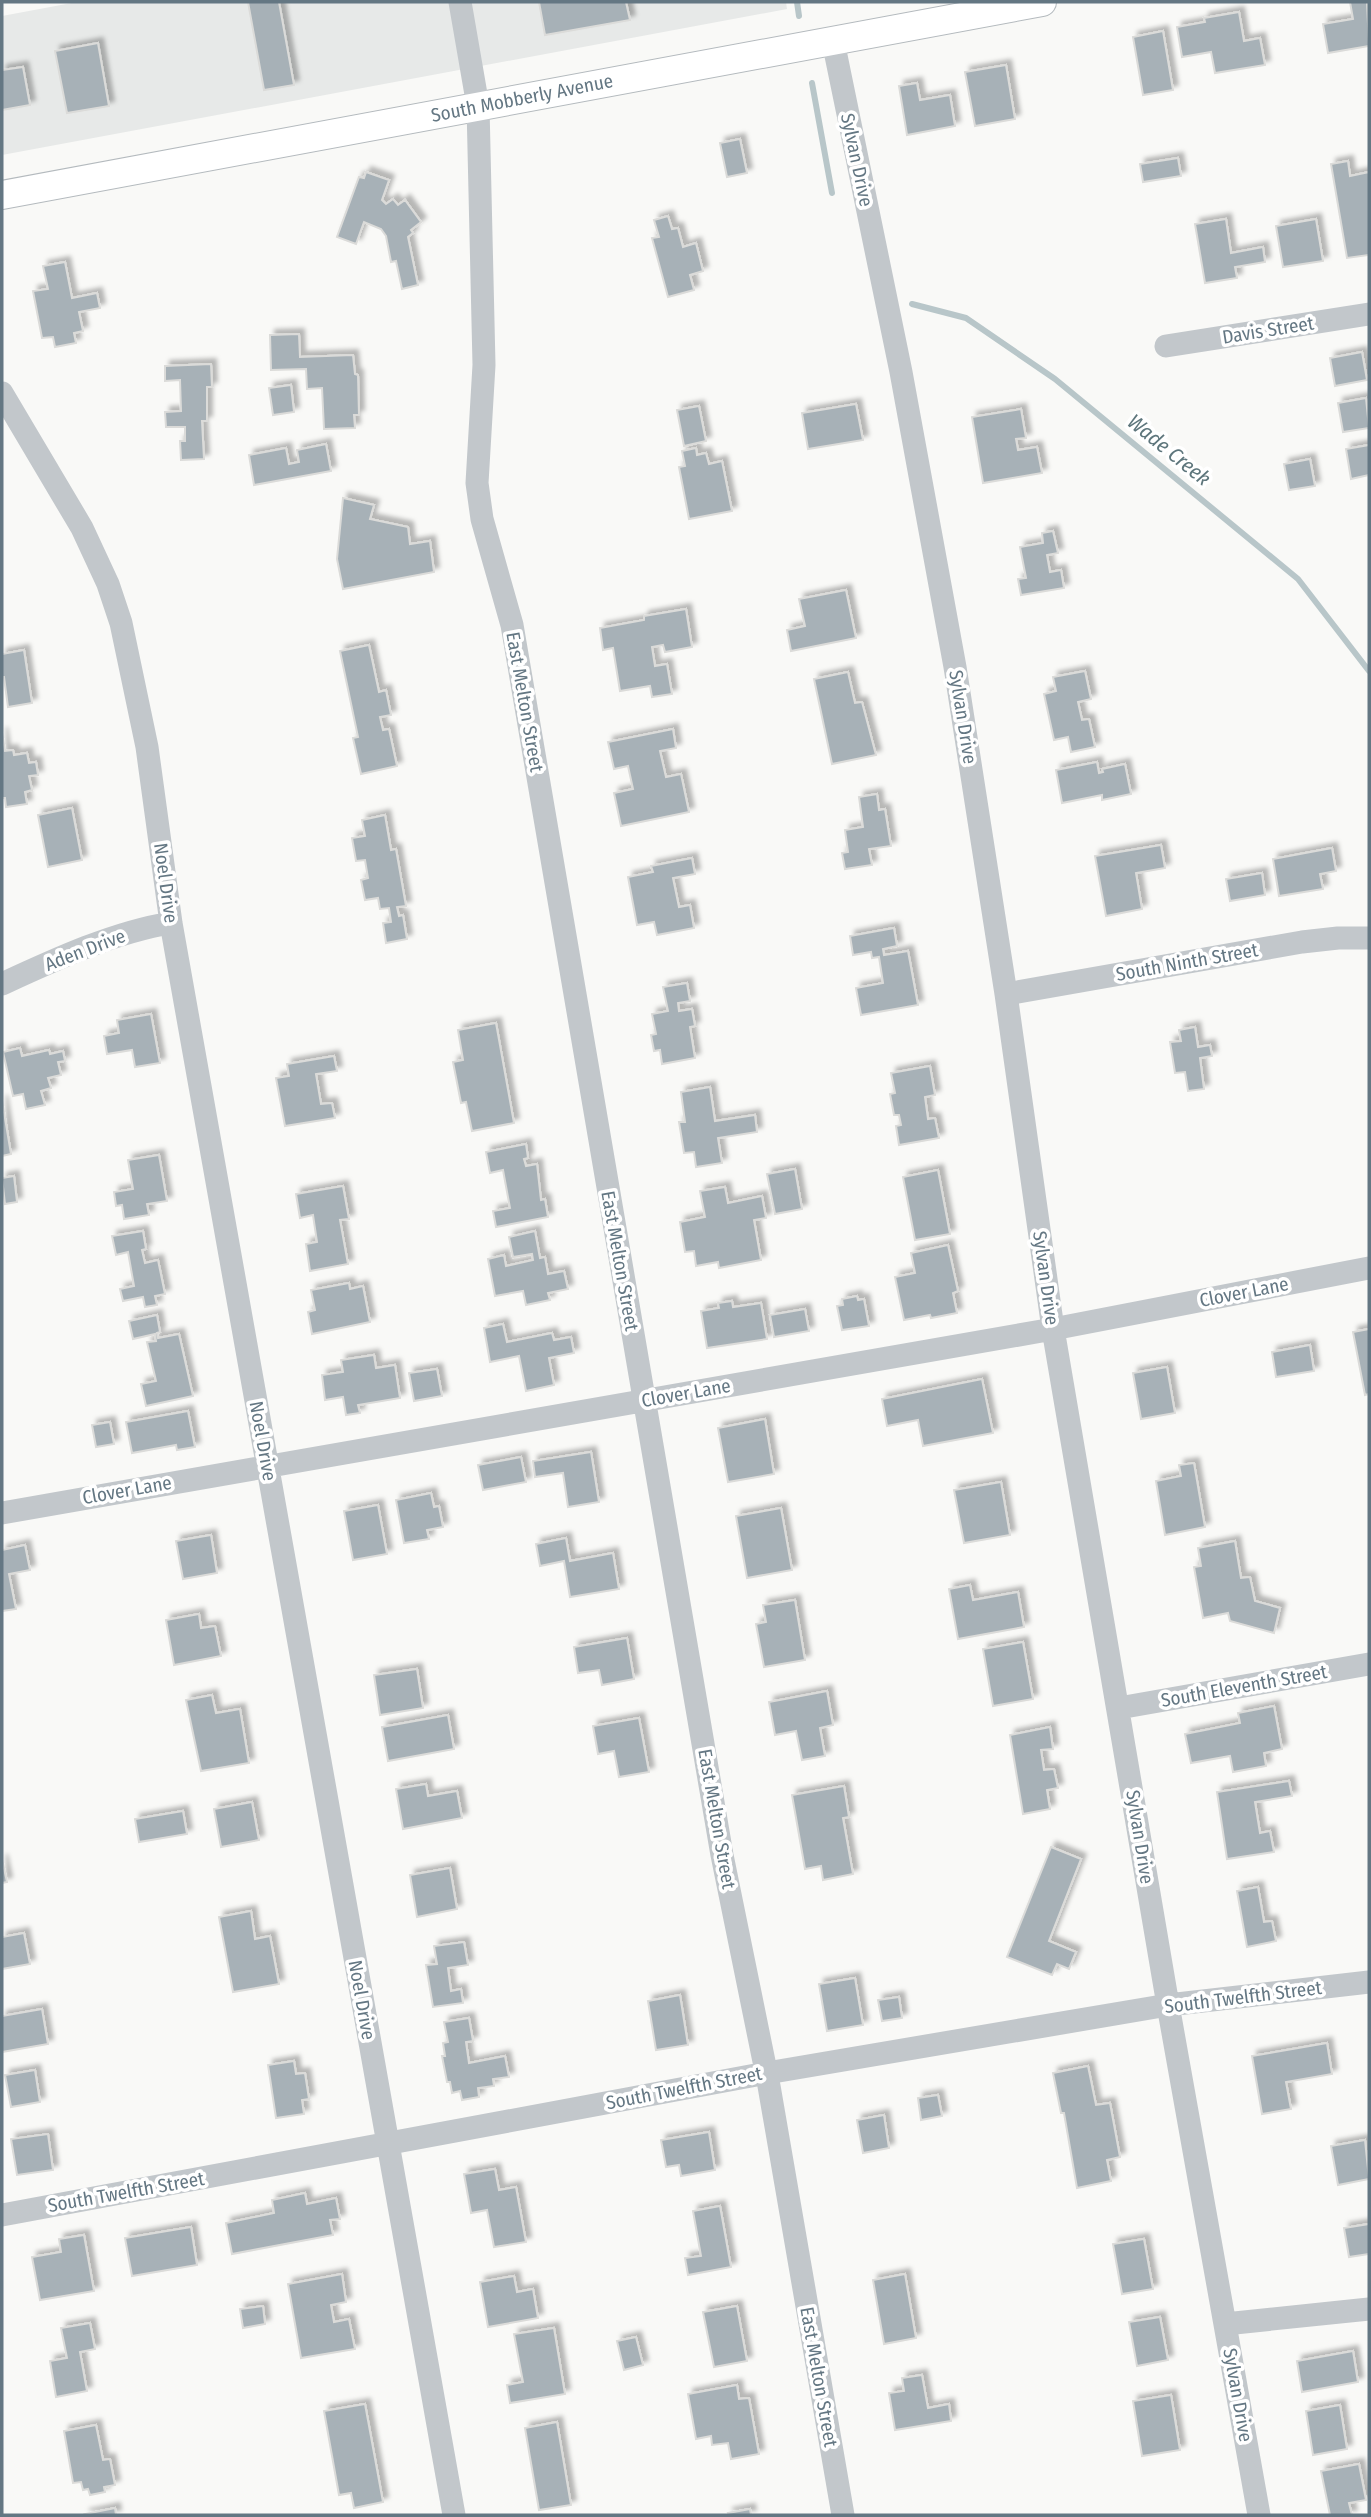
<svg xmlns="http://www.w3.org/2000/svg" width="1371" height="2517" font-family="'Fira Sans Condensed',sans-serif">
<defs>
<filter id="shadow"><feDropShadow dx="5" dy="-5" stdDeviation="2" flood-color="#0004"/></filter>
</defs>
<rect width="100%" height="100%" fill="#f9f9f7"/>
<path fill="#e7e9e8" d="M77,2H786L787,9L2,155V16Z"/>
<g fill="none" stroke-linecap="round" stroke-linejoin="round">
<path stroke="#b8c6c9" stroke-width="6" d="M797,2L799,16
M812,83L832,193
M912,304L966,318L1055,379L1298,579L1369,671"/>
</g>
<path fill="#a7b1b7" stroke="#dbdbd9" stroke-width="2" filter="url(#shadow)" d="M248,2H279L294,85L264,90Z
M539,2H626L630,20L545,35Z
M1350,2H1367L1369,46L1328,53L1323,24L1353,19Z
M1239,12L1244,41L1260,38L1265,65L1215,73L1211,52L1182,57L1177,27L1205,22L1204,18Z
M1163,31L1173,90L1143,95L1133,37Z
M98,43L109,106L67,113L55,51Z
M1006,65L1015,119L975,126L965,72Z
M23,67L30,105L2,110V70Z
M917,83L920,100L950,95L955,126L907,135L899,86Z
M740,139L747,173L727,177L720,143Z
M1178,158L1181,176L1143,182L1140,164Z
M1348,161L1350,176L1369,172V255L1347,258L1331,164Z
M366,172L389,180L382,200L386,204L393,199L398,205L405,200L421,222L411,230L413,233L408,237L418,285L402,289L396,261L391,262L386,236L381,229L364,222L356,244L337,237L359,177L364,178Z
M668,216L672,229L678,228L683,247L696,243L703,271L690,275L694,290L668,297L652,238L659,237L654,220Z
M1226,219L1231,253L1263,247L1265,262L1235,267L1237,278L1205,283L1195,224Z
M1316,219L1323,261L1283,267L1276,226Z
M65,262L72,298L97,293L100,308L79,312L83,331L74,333L76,343L55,347L53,337L42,338L33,291L48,289L43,266Z
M299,334L300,357L353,355L355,374L358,375L359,415H354L355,428L324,429L322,388L307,389L306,369L271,370L270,335Z
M1362,352L1367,380L1335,386L1330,358Z
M211,364L212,387H207V421H202L204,459L181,460L180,441H185V427H166L165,412L181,411L180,380L165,381V366Z
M291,385L294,412L273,415L269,388Z
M1366,398L1369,428L1343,432L1338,403Z
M856,404L863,440L808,449L802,413Z
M699,406L706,441L684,446L677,410Z
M1021,409L1026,438L1016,439L1018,450L1037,447L1042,473L983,483L972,417Z
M326,444L331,471L254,485L249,455L286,448L289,464L299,462L297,450Z
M1369,445V475L1351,479L1346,449Z
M696,448L697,455L706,453L709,464L722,461L732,511L689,519L679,467L685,466L682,451Z
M1310,459L1315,486L1289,490L1284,464Z
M343,498L374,505L370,519L408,527L410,544L430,541L434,572L343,589L337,559Z
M1053,531L1058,553L1047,555L1050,572L1061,570L1064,588L1021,595L1018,579L1026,578L1020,547L1043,543L1042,533Z
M846,590L856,638L791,651L787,630L805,626L799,599Z
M686,609L692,647L665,652L663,645L652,647L655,666L667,664L672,694L652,697L650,686L620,691L613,648L603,650L600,628L644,620V616Z
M369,645L379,692L386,690L391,715L380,717L383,730L389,729L397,766L361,774L353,738L358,737L340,651Z
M24,650L32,703L8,707L4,677H2V654Z
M1085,671L1091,699L1078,702L1082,720L1089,719L1095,747L1071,752L1068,737L1054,740L1044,694L1056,691L1053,677Z
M848,672L855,703L862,702L876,755L832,764L814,679Z
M673,729L676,748L660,751L666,777L681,774L689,812L621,826L614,793L633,789L628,766L614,769L608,742Z
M2,732L5,751L13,750L14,755L27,753L29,763L36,762L38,775L29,776L32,790L25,792L27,804L6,807L5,798H2Z
M1097,762L1099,773L1103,772L1102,769L1125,764L1131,794L1102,800V795L1062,803L1056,770Z
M877,794L879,810L885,809L891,846L869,849L872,865L845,869L842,853L848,852L845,830L863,827L859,797Z
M72,808L82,860L48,867L38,815Z
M385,815L391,850L396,849L406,906L397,907L399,916L403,915L407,939L386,943L383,923L391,922L389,908L380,909L378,898L365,900L361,880L368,878L365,860L356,861L352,838L365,836L362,820Z
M1161,845L1165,868L1136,873L1142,909L1106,916L1095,856Z
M1332,848L1336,871L1320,874L1323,889L1279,896L1273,859Z
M692,858L695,874L673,878L679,907L690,905L694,928L657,935L654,922L637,925L628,877L653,872L651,866Z
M1262,873L1265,895L1230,901L1226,879Z
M894,928L897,946L883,949L884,955L908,951L918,1005L861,1015L856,988L883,983L879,957L872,958L871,952L853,955L850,936Z
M687,983L690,1001L678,1003L679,1011L692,1009L695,1026L690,1027L695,1058L662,1064L660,1050L654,1051L651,1035L656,1034L652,1014L668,1011L663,987Z
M151,1014L160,1063L135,1067L132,1050L107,1054L104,1036L119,1033L117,1020Z
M496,1023L514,1123L472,1131L466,1102L461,1103L453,1062L463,1060L458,1030Z
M1195,1027L1198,1047L1210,1045L1212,1056L1200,1058L1204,1089L1188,1091L1185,1072L1175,1073L1170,1042L1181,1041L1179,1030Z
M20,1048L22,1056L49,1050L50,1054L63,1051L65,1061L58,1062L61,1075L48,1078L51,1088L41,1091L45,1105L26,1109L23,1094L13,1096L3,1052Z
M334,1056L337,1071L316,1074L321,1104L332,1103L335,1118L285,1126L276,1078L289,1076L287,1064Z
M930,1066L935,1095L925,1097L928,1119L935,1118L939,1138L899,1145L896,1126L901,1125L899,1115H894L890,1094L895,1093L891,1073Z
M710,1087L715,1121L755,1115L757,1132L718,1138L722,1163L696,1167L694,1152L684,1153L679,1122H685L681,1092Z
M2,1100L11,1154L2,1156Z
M526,1144L528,1158L524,1159L526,1166L537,1164L541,1200L545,1199L548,1217L496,1227L493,1211L510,1208L503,1170L490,1173L486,1152Z
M159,1155L167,1201L147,1204L149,1215L124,1219L122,1205L116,1206L114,1192L133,1189L128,1160Z
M795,1169L802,1209L775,1214L767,1174Z
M938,1170L950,1234L915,1240L903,1177Z
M14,1176L17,1202L5,1204L2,1178Z
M343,1186L349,1219L340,1220L348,1264L310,1271L306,1244L317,1242L313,1215L300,1218L296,1194Z
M725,1187L728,1203L762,1196L766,1218L754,1220L761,1260L719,1268L718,1262L696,1266L694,1251L685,1252L680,1222L705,1217L700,1191Z
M143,1231L146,1249L142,1250L145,1263L158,1260L165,1294L155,1296L157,1305L145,1307L143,1297L123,1301L120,1289L134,1286L128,1252L116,1255L112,1236Z
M535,1231L540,1258L545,1257L548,1274L564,1271L568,1289L548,1293L550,1300L526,1305L523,1291L495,1296L488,1259L504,1255L506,1266L533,1260L532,1254L513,1257L509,1237Z
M948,1245L958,1291L953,1293L957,1313L931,1318L930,1315L904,1320L895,1277L915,1273L911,1253Z
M349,1283L350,1289L363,1286L370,1322L312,1334L308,1312L315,1310L311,1290Z
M857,1296L858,1300L864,1299L869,1326L842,1330L837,1306L843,1305L842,1299Z
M732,1301L733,1307L761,1303L767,1339L707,1348L701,1311L719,1308L718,1303Z
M805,1309L809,1331L774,1337L770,1315Z
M157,1315L160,1332L157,1333L158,1338L179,1334L193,1396L146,1406L141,1384L156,1381L147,1342L156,1341L155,1334L133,1339L129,1321Z
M503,1324L507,1342L552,1333L554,1340L571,1337L574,1353L549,1358L554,1385L526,1391L519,1356L490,1362L484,1328Z
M1369,1329V1394L1365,1395L1353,1332Z
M1310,1345L1314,1371L1276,1377L1272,1352Z
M374,1355L376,1368L395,1365L400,1398L358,1405L360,1413L346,1415L343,1397L325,1400L322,1375L343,1372L341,1360Z
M1167,1367L1175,1413L1141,1419L1133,1373Z
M437,1369L442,1396L414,1401L409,1373Z
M982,1379L993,1433L923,1446L918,1420L887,1426L882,1399Z
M188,1411L195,1447L177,1450L176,1445L132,1453L126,1422Z
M765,1419L774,1474L728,1482L718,1428Z
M110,1422L114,1444L96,1447L92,1425Z
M591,1452L599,1502L568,1507L563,1473L535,1477L533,1461Z
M521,1457L526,1482L483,1490L478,1465Z
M1194,1463L1205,1527L1165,1535L1156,1481L1181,1476L1179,1465Z
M1001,1482L1010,1535L964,1543L954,1490Z
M431,1493L434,1507L439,1506L443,1527L427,1530L429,1539L404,1543L396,1500Z
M378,1505L387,1554L353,1560L344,1511Z
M781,1508L792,1570L747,1578L736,1516Z
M211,1535L217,1573L183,1579L176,1541Z
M566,1538L570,1561L613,1553L619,1589L570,1597L564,1561L540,1566L536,1544Z
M1235,1541L1241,1578L1250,1577L1255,1601L1280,1608L1274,1633L1230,1621L1228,1613L1203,1618L1194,1567L1201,1566L1198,1548Z
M25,1545L30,1570L9,1574L16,1609L2,1611V1550Z
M970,1585L973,1600L1018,1592L1024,1627L958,1639L949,1589Z
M795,1600L805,1660L764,1667L756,1624L766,1622L763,1605Z
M199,1614L201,1628L215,1626L221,1656L174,1665L166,1620Z
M627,1638L634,1679L602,1685L599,1670L578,1673L574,1647Z
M1023,1642L1033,1699L993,1706L983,1649Z
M417,1669L423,1708L380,1715L374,1675Z
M827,1691L833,1725L820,1728L825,1756L802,1760L796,1731L775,1735L769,1702Z
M212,1695L216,1713L240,1709L249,1763L201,1771L186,1700Z
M1274,1706L1282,1749L1264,1753L1266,1766L1233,1772L1230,1756L1191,1763L1185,1734L1240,1723L1238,1713Z
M448,1715L454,1749L388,1761L382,1727Z
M639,1718L649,1772L619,1777L614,1751L598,1754L593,1726Z
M1050,1727L1053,1749L1041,1750L1044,1770L1054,1769L1058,1788L1047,1790L1050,1809L1023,1814L1010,1735Z
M1289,1781L1292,1796L1255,1802L1260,1833L1270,1831L1274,1852L1227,1859L1217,1792Z
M426,1784L428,1796L457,1791L462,1818L403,1829L396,1789Z
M844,1786L849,1817L843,1818L853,1874L823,1880L821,1866L805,1869L792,1795Z
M252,1802L259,1840L221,1847L214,1809Z
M183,1811L187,1834L139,1842L135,1819Z
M1051,1847L1081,1859L1049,1941L1076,1952L1069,1969L1057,1964L1052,1975L1007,1957Z
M2,1859L7,1882L2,1883Z
M450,1868L457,1909L417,1917L410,1875Z
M1258,1887L1264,1922L1272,1921L1276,1941L1247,1947L1237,1891Z
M251,1911L255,1939L270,1936L279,1984L233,1992L219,1917Z
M24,1933L30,1964L2,1969V1937Z
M464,1942L468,1965L448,1968L451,1991L461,1989L463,2003L433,2007L426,1965L437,1964L434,1946Z
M855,1978L863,2025L827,2031L819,1984Z
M680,1995L688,2045L656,2050L648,2001Z
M899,1997L902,2018L882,2021L878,2000Z
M42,2009L48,2044L2,2052V2016Z
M469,2018L473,2041L466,2042L469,2063L505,2056L509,2077L493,2079L494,2086L478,2088L479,2097L462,2100L460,2091L452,2093L450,2082H447L442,2056H445L443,2043L448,2042L444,2022Z
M1327,2043L1332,2074L1286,2082L1291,2109L1262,2114L1252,2056Z
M294,2061L296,2074L305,2073L309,2099L302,2100L304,2114L276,2118L268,2065Z
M1088,2066L1096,2105L1110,2103L1120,2157L1107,2160L1111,2181L1077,2188L1064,2113H1061L1053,2073Z
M35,2070L40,2102L11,2107L5,2075Z
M938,2095L942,2116L921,2120L918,2098Z
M884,2115L889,2148L863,2153L857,2120Z
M709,2132L715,2170L681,2176L679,2165L666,2167L661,2140Z
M48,2134L53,2170L17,2175L11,2139Z
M1365,2140L1369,2179L1338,2185L1331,2146Z
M495,2169L499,2190L516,2187L526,2242L494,2247L487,2210L471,2213L464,2174Z
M305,2193L307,2204L336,2198L340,2219L330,2220L333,2235L232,2254L226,2223L274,2213L272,2200Z
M720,2206L731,2267L688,2275L685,2258L701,2256L693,2211Z
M1369,2224V2254L1349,2257L1344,2228Z
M191,2227L197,2265L132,2276L125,2238Z
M84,2235L94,2291L40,2300L32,2257L61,2252L59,2239Z
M1144,2239L1153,2289L1122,2294L1113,2244Z
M342,2274L346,2302L331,2305L334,2322L349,2319L355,2349L301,2358L288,2284Z
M905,2274L916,2338L884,2344L873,2280Z
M514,2276L517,2292L533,2289L538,2318L488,2327L480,2282Z
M263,2306L265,2324L243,2328L240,2309Z
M737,2306L747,2361L714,2367L703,2312Z
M1160,2317L1168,2360L1137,2366L1129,2322Z
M90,2323L95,2349L80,2352L87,2391L56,2397L50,2361L67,2358L61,2328Z
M554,2328L565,2394L510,2403L507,2385L523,2382L514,2334Z
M636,2337L643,2365L624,2370L617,2341Z
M1353,2351L1358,2382L1302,2392L1297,2361Z
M922,2375L928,2408L949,2404L951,2421L895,2430L889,2393L904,2391L902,2378Z
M737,2385L739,2399L749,2398L759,2454L731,2459L728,2443L712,2445L711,2436L696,2439L688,2394Z
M1171,2395L1180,2450L1142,2456L1133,2401Z
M365,2404L383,2502L354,2508L351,2493L339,2495L324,2411Z
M1340,2405L1347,2449L1313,2455L1306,2411Z
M557,2422L571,2505L539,2510L525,2428Z
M96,2425L103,2460L110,2459L115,2485L104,2487L105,2492L90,2495L88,2489L83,2490L81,2482L73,2483L64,2431Z
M1359,2464L1366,2500L1349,2503L1352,2515H1330L1321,2471Z
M115,2508L116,2515H86L85,2514Z
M750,2509L751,2515H729L728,2513Z"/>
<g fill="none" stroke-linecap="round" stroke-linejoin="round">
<g stroke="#b4babe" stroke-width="30">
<path id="major" d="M2,195L1042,2"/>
</g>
<path stroke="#c2c7cb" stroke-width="23" d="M460,2L478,106L484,365L477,483L482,519L512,625L722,1855L769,2086L843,2515
M833,41L901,372L955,667L1006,994L1053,1329L1168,2005L1259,2515
M1166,346L1369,314
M2,393L82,528L108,584L121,623L147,747L171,923L454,2515
M2,984C54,960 114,932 171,923
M1006,994L1302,942L1338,938H1369
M2,1513L1053,1329L1369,1268
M1119,1708L1369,1664
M2,2215L767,2073L1168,2005L1369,1982
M1225,2324L1369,2309"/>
<use href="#major" stroke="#fff" stroke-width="28"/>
</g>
<g text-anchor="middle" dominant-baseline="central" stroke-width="7" stroke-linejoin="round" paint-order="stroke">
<g font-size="19" fill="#647783" stroke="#fff">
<text transform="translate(522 98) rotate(-11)">South Mobberly Avenue</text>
<text transform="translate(857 160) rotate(78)">Sylvan Drive</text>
<text transform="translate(1268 330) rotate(-9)">Davis Street</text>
<text transform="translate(525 702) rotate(80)">East Melton Street</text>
<text transform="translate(963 717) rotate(81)">Sylvan Drive</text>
<text transform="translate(166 883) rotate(82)">Noel Drive</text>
<text transform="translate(85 950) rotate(-21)">Aden Drive</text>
<text transform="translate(1187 962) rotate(-10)">South Ninth Street</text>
<text transform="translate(620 1261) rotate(80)">East Melton Street</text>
<text transform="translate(1046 1278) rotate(82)">Sylvan Drive</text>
<text transform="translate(1244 1292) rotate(-11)">Clover Lane</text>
<text transform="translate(686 1393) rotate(-10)">Clover Lane</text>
<text transform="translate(263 1441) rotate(80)">Noel Drive</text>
<text transform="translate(127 1490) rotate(-10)">Clover Lane</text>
<text transform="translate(1244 1686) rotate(-10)">South Eleventh Street</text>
<text transform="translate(717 1819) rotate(80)">East Melton Street</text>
<text transform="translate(1140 1837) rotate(81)">Sylvan Drive</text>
<text transform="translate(1243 1997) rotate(-7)">South Twelfth Street</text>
<text transform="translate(362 2000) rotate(80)">Noel Drive</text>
<text transform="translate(684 2088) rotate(-11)">South Twelfth Street</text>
<text transform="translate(126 2192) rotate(-10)">South Twelfth Street</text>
<text transform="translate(819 2377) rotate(80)">East Melton Street</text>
<text transform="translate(1238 2395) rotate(80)">Sylvan Drive</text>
</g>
<g font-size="21" font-style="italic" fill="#5e767c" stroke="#fff">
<text transform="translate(1169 450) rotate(39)">Wade Creek</text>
</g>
</g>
<rect width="1371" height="2517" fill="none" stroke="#647783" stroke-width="7"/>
</svg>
